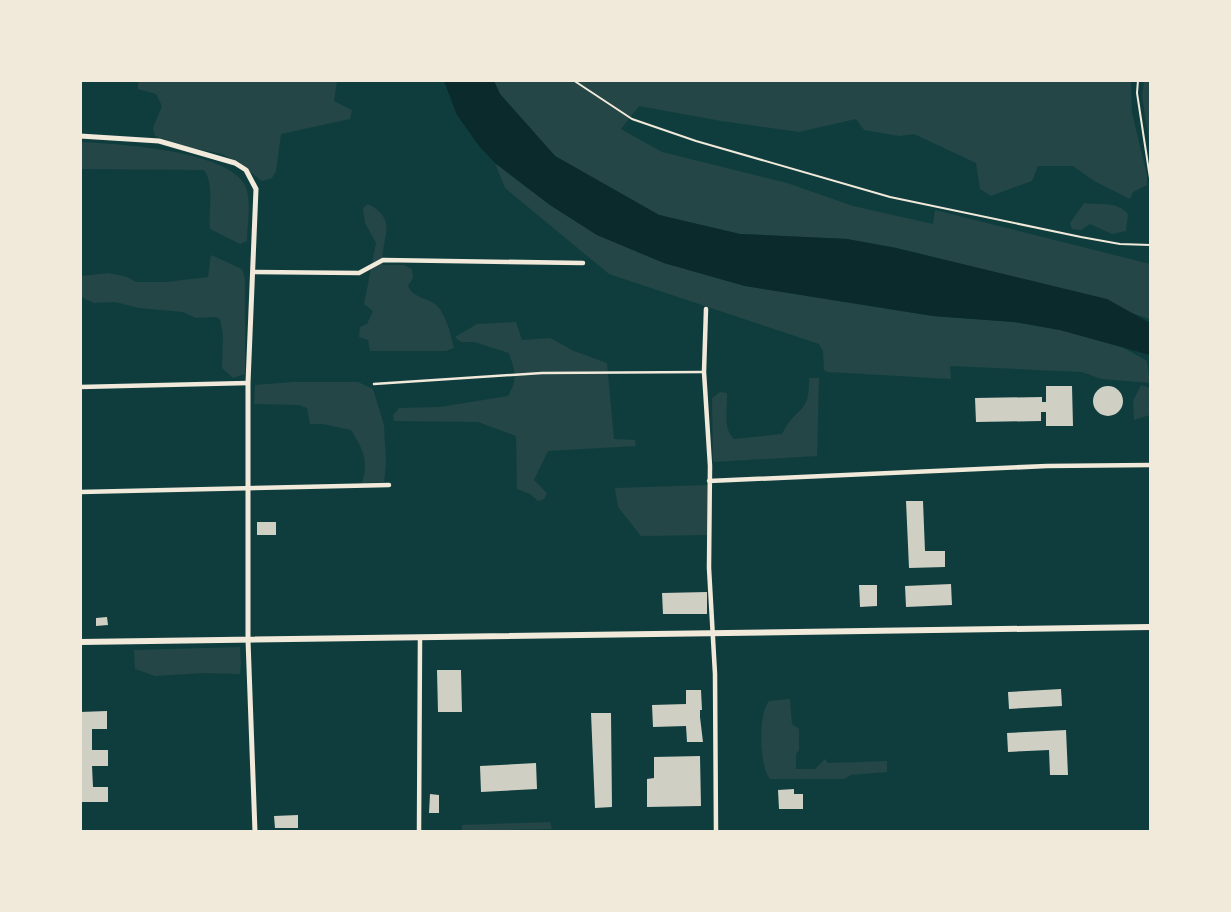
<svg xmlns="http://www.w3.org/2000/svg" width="1231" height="912" font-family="Barlow,sans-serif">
<rect width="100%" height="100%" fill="#0f3d3e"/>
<path fill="#244646" d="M138,80L337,81L334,101L352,110L350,119L281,134L276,171L272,178L262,181L239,163L222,154L187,147L155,136L153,128L162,106L156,94L138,89Z
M494,81H1131L1132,113L1147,175V185L1133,192L1130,199L1094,181L1073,166H1038L1032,181L991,196L980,189L976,163L914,134L899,136L864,130L856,119L799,132L721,121L639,106L621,129L662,152L787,183L853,206L933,224L935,210L1150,264V319L1036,282L896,248L847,239L740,234L659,215L555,156L500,94Z
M1144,81H1150V148L1142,96Z
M81,142C118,144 220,150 243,182C253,197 247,224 247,241L240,244L210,229C208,210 215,186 204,170L81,169Z
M495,163L550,205L597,235L664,263L745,286L933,316L1014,322L1060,330L1122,347L1147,361L1150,383L1101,379L1082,372L950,366L951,379L828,372L824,370L823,351L819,344L609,274L505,188Z
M1084,203C1100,205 1117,201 1128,214L1126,231L1112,234L1090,224L1081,230L1072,229L1070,223Z
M368,204C401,221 379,239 383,265H404L412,269L413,278L408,286C414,299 427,297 436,305C446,313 451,336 454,348L446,351H370L368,340L359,337L360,327L367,324L373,311L364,304L376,243L365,223L363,208Z
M211,255L242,269L245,279V374L233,378L222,368L223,335L220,319L216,317L196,318L183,312L139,308L115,302L94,303L81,297V276L109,273L127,277L136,282H166L208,277Z
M516,322L522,340L550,338L574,351L607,363L614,439L635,440L636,446L548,451L534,480L547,493L544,499L538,501L530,494L517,489L516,436L478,422L394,421L393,415L399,408L440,407L508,396C518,379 515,371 509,353L474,342H461L455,337L477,324Z
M809,378H819L817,456L713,462L712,398L720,392L727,393C728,408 722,428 734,439L782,434C796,405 810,416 809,378Z
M293,382H358L373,389L384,425L386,464L384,482L362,483C369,459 363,450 351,430L323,424H310L307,408L299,405L254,404L255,385Z
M1141,385L1150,388V415L1134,420L1133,401Z
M709,485L710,535L641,536L618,507L615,488Z
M240,647L241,664L240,674L203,673L155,676L135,669L134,650Z
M790,699L792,724L799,729V750L796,754V769H815L825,759L828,763L887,761V772L851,775L844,779H770C759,766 758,714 769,701Z
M550,822L552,829L462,831V825Z"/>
<path fill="#0a2a2b" d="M444,81H494L500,94L555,156L659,215L740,234L847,239L896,248L1107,299L1150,323V355L1060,330L1014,322L933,316L745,286L664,263L597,235L550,205L495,163L479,146L457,115Z"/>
<path fill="#cfcfc3" d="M1093 401a15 15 0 1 1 30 0a15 15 0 1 1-30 0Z
M1046,386H1072L1073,426H1046V412H1041V421L976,422L975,398L1042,397V402H1046Z
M906,501H923L925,551H945V567L909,568Z
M257,522H276V535H257Z
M951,584L952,605L906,607L905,586Z
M859,585H877V606L860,607Z
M707,592V614H663L662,593Z
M107,617L108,625L96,626V618Z
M437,670H461L462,712H438Z
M1061,689L1062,706L1009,709L1008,692Z
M686,690H701L702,710H700V717L703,742H687L686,726L653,727L652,705L686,704Z
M107,711V729H92V750H108V766H92L93,787H108V802H81L80,712Z
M591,713H611L612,807L595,808Z
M1066,730L1068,775H1050L1049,750L1008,752L1007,733Z
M700,756L701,806L647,807V779L654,778V757Z
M536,763L537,789L481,792L480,766Z
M794,789V794H803V809H779L778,790Z
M430,794L439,795V813H429Z
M298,815V828H275L274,816Z"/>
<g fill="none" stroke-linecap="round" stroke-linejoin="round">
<path stroke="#f1e9da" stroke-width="2" d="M573,80L632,119L696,141L890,197L1081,237L1120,244L1150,245
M1138,80L1137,93L1150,178"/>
<path stroke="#f1e9da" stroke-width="2.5" d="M374,384L542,373L704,372"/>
<path stroke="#f1e9da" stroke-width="4.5" d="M253,272L359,273L383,260L583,263
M706,309L704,372L710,466L709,568L715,674L716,832
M80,387L248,383
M709,481L1047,466L1150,465
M80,492L389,485
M419,832L420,638"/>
<path stroke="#f1e9da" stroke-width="5" d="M80,136L159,141L235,163L246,170L256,189L248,383V640L255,832"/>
<path stroke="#f1e9da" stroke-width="6" d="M80,642L1150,627"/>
</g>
<rect width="1231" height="912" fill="none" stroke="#f1e9da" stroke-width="164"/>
</svg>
